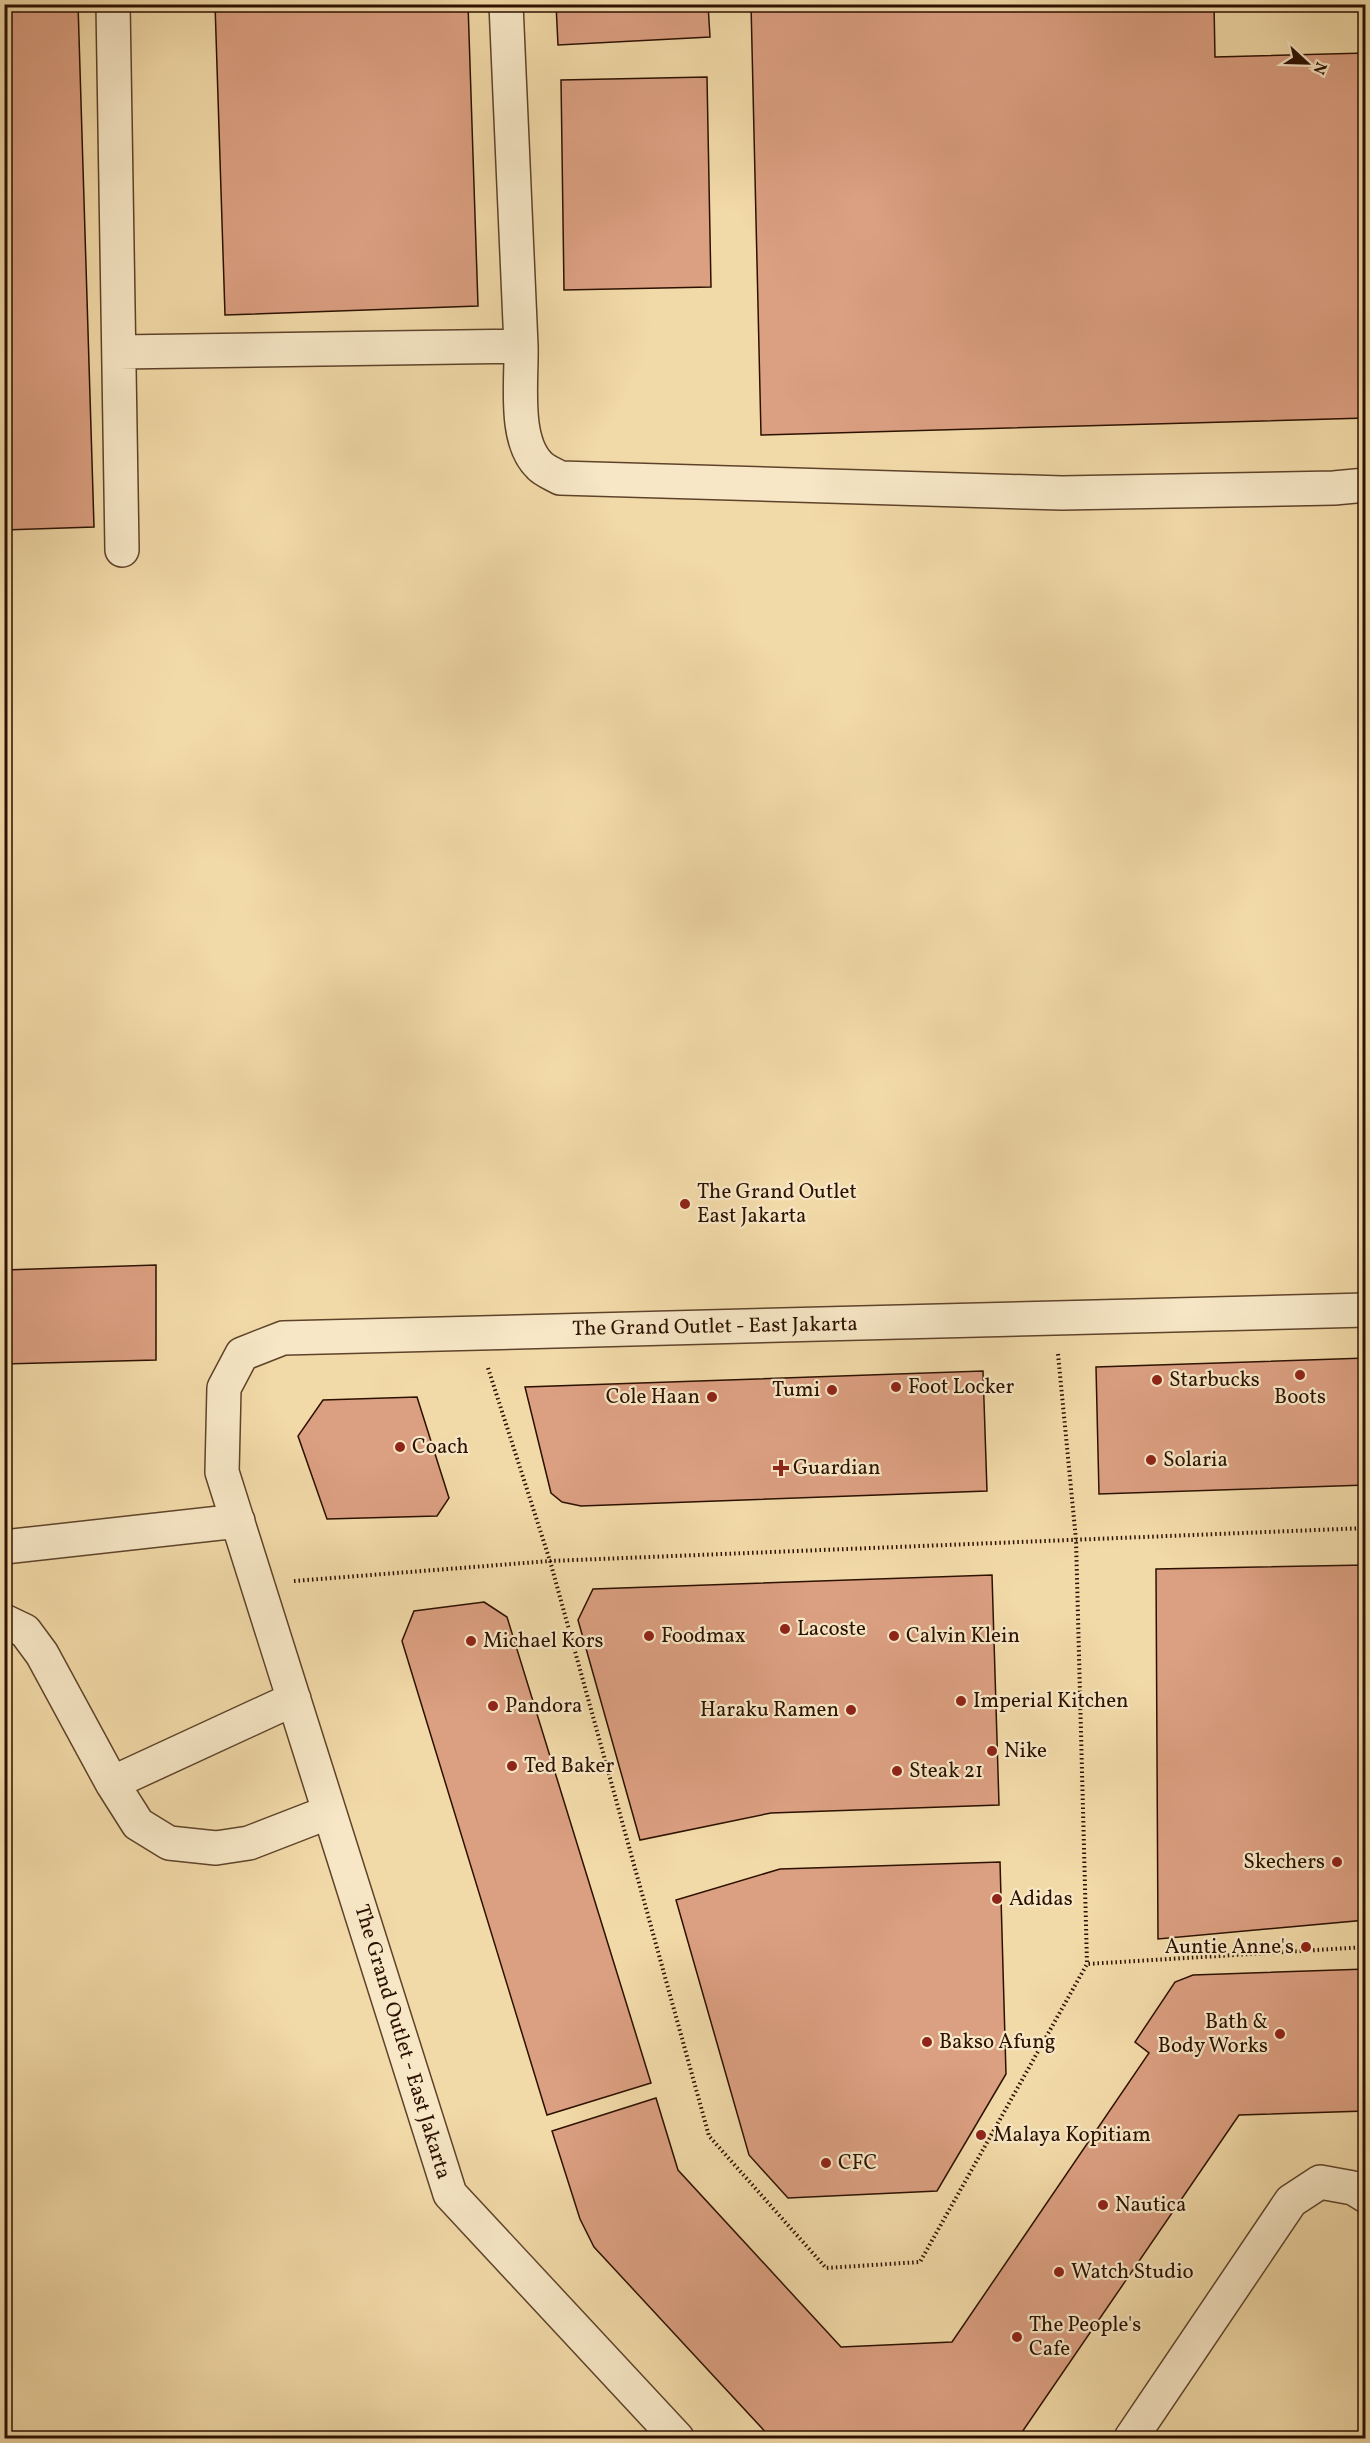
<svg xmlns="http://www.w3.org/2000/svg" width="1370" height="2443" font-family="Vollkorn,serif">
<rect width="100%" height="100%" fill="#f2daa8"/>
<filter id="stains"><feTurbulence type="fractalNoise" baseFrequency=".00333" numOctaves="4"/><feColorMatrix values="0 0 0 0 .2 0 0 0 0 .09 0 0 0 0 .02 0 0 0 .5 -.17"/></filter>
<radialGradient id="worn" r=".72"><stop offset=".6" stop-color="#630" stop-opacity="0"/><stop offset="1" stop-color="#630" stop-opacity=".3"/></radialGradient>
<path fill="#db9f81" stroke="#2c1100" stroke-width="1.5" d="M4,4H78L94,527L4,530Z
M215,4H468L478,306L225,315Z
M556,4H708L710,37L558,45Z
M751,4H1214L1215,57L1366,53V418L761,435Z
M707,77L711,287L564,290L561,80Z
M156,1265V1360L4,1364V1270Z
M1366,1358V1485L1099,1494L1096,1367Z
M983,1371L987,1491L581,1506L562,1502L551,1493L525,1387Z
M417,1397L449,1498L437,1516L327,1519L298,1436L323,1400Z
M1366,1565V1920L1158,1939L1156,1569Z
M992,1575L999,1805L771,1813L640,1840L578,1620L593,1589Z
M484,1602L507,1617L651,2083L547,2115L402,1641L414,1611Z
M1000,1862L1006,2074L937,2191L788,2198L749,2155L676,1900L780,1869Z
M1366,1969V2111L1239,2115L1018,2438H771L594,2247L580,2219L552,2131L656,2098L678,2170L841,2347L952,2342L1149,2053L1135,2042L1175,1982L1193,1975Z"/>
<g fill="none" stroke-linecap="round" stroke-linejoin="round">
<g stroke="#5e432a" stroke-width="36">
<path id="minor" d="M113,4L122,550
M521,346C522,381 513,441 540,466C545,471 553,474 560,478L1062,493L1334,488L1366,485
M119,352L521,346L506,4
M4,1547L238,1521
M4,1621L25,1631L42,1654L112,1783L138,1824L169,1843L216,1848L249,1843L329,1812
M112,1783L294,1699
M677,2438L450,2194L222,1472L224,1388L242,1354L283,1338L1366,1310
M1131,2438L1291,2201L1320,2182L1353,2188L1366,2196"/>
</g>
<path stroke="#2c1100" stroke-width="4" stroke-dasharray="1.5 3" stroke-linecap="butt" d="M1058,1354L1076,1540L1087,1964
M488,1368L550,1561L709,2136L826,2268L920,2262L1087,1964L1366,1947
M294,1581L550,1561L1366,1528"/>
<use href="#minor" stroke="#f7e7c6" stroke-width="33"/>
</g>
<g fill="#8f2418" stroke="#f7e7c6" stroke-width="2">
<circle cx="685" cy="1204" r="6"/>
<circle cx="1300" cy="1375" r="6"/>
<circle cx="1157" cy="1380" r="6"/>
<circle cx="896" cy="1387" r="6"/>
<circle cx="832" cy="1390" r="6"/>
<circle cx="712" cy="1397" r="6"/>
<circle cx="400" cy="1447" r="6"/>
<circle cx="1151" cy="1460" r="6"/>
<path d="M778 1459h6v6h6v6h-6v6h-6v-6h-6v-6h6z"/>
<circle cx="785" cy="1629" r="6"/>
<circle cx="649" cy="1636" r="6"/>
<circle cx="894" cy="1636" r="6"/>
<circle cx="471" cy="1641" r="6"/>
<circle cx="961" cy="1701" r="6"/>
<circle cx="493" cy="1706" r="6"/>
<circle cx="851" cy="1710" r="6"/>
<circle cx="992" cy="1751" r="6"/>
<circle cx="512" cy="1766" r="6"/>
<circle cx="897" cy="1771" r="6"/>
<circle cx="1337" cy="1862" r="6"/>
<circle cx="997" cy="1899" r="6"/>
<circle cx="1306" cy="1947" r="6"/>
<circle cx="1280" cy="2034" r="6"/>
<circle cx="927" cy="2042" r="6"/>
<circle cx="981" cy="2135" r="6"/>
<circle cx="826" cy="2163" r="6"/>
<circle cx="1103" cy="2205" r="6"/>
<circle cx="1059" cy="2272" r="6"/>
<circle cx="1017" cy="2337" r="6"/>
</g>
<g text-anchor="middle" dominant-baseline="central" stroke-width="4.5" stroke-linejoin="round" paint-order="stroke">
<g font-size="21" fill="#2c1100" stroke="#f7e7c6" text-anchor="start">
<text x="697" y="1192">The Grand Outlet<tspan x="697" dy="24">East Jakarta</tspan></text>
<text x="1169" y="1380">Starbucks</text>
<text x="908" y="1387">Foot Locker</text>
<text x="820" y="1390" text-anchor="end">Tumi</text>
<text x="700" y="1397" text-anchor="end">Cole Haan</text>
<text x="1300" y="1397" text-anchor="middle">Boots</text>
<text x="412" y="1447">Coach</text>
<text x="1163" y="1460">Solaria</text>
<text x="793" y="1468">Guardian</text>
<text x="797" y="1629">Lacoste</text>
<text x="661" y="1636">Foodmax</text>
<text x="906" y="1636">Calvin Klein</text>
<text x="483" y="1641">Michael Kors</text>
<text x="973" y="1701">Imperial Kitchen</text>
<text x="505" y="1706">Pandora</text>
<text x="839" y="1710" text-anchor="end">Haraku Ramen</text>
<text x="1004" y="1751">Nike</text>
<text x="524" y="1766">Ted Baker</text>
<text x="909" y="1771">Steak 21</text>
<text x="1325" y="1862" text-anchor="end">Skechers</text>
<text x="1009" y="1899">Adidas</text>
<text x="1294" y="1947" text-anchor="end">Auntie Anne's</text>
<text x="1268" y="2022" text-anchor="end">Bath &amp;<tspan x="1268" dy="24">Body Works</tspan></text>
<text x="939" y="2042">Bakso Afung</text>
<text x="993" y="2135">Malaya Kopitiam</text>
<text x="838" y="2163">CFC</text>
<text x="1115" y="2205">Nautica</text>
<text x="1071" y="2272">Watch Studio</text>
<text x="1029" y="2325">The People's<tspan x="1029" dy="24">Cafe</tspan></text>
</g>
<g font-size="21" fill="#2c1100" stroke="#f7e7c6">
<text transform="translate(715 1327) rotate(-1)">The Grand Outlet - East Jakarta</text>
<text transform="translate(402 2042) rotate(73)">The Grand Outlet - East Jakarta</text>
</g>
</g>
<rect width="1370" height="2443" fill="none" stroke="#f2daa8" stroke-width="24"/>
<rect x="6" y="6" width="1358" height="2431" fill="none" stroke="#2c1100" stroke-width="3"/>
<rect x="12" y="12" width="1346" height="2419" fill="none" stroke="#2c1100" stroke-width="1.5"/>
<g transform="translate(1307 63) rotate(112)" stroke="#f7e7c6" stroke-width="4.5" paint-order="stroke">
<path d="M0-4.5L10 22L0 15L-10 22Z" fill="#2c1100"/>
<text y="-9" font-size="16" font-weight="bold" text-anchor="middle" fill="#2c1100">N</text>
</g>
<rect width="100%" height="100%" filter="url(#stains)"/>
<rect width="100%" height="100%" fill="url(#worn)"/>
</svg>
